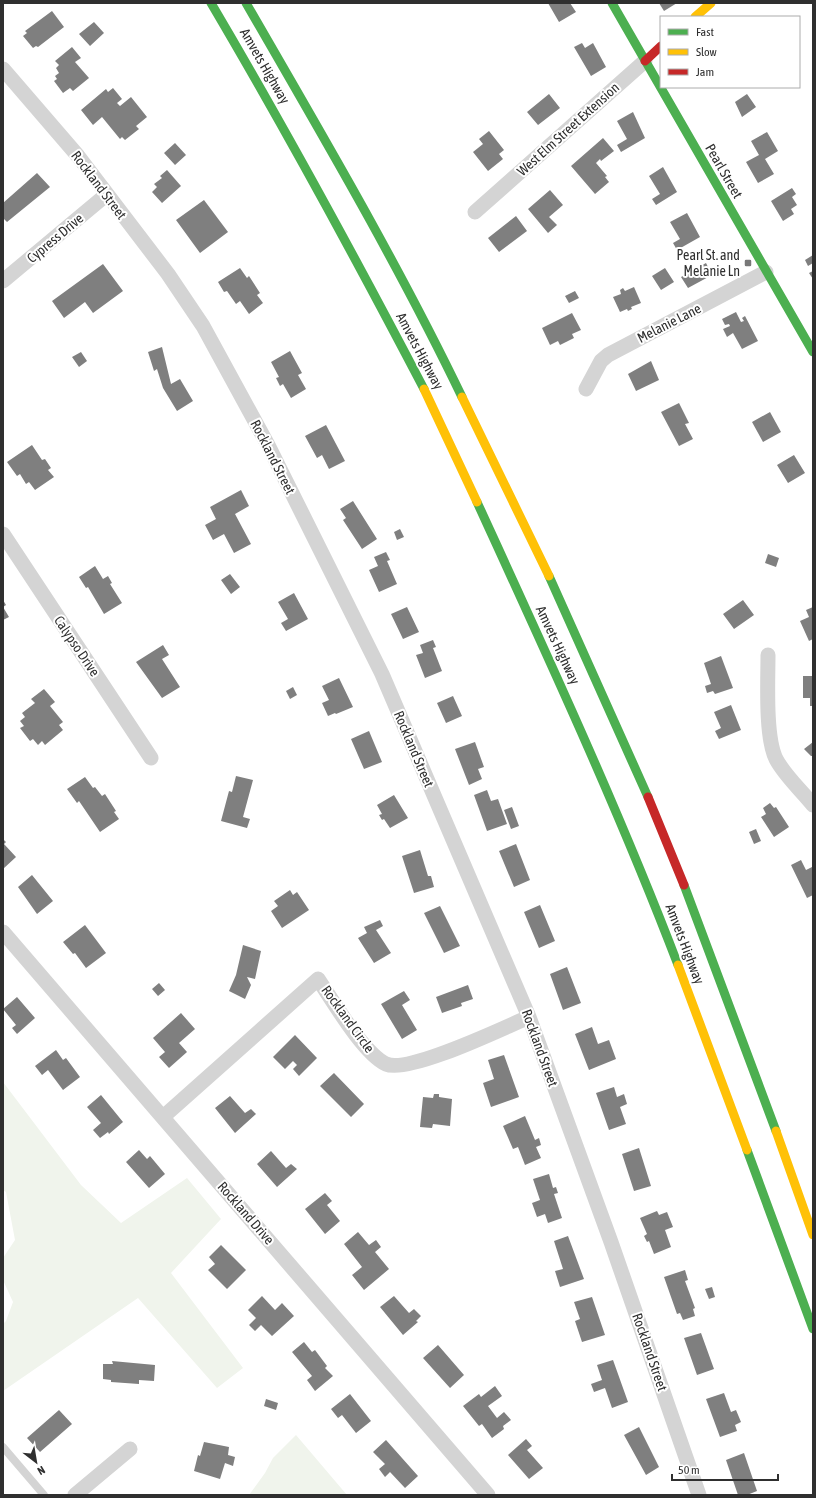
<svg xmlns="http://www.w3.org/2000/svg" width="816" height="1498" font-family="'Asap Condensed',sans-serif">
<rect width="100%" height="100%" fill="#fff"/>
<path fill="#f0f4ec" d="M3,1082L81,1185L121,1223L187,1178L221,1219L171,1273L243,1368L217,1388L138,1298L3,1391V1324L6,1321L13,1302L3,1280V1258L15,1240L6,1192L3,1190Z
M296,1435L347,1495H249L265,1473L273,1458Z"/>
<path fill="#7f7f7f" d="M548,3H570L576,12L559,22Z
M659,3H677L664,11Z
M52,11L64,27L38,47L36,46L33,48L23,36L27,33L25,31Z
M94,22L104,33L90,46L79,34Z
M582,43L585,48L593,43L606,67L591,76L574,47Z
M72,47L81,58L75,62L89,78L73,91L70,88L63,93L54,81L57,79L55,76L59,73L56,68L59,65L55,61Z
M113,88L122,99L117,103L120,106L131,97L147,117L136,126L139,129L125,140L122,137L120,139L102,117L93,125L81,110L106,89L108,92Z
M549,94L560,108L538,125L527,112Z
M747,94L756,107L742,117L735,102Z
M633,112L645,138L621,152L617,145L627,139L617,121Z
M489,131L504,150L499,154L503,159L488,171L473,152L483,144L479,139Z
M767,132L778,151L765,159L774,174L758,183L746,162L759,155L751,141Z
M603,138L614,151L601,161L600,159L596,163L607,176L605,177L609,182L595,194L571,166Z
M175,143L186,155L175,165L164,153Z
M663,167L677,192L656,205L652,199L660,194L649,176Z
M167,170L181,186L162,203L152,192L157,187L154,184L162,178L160,176Z
M37,173L50,187L7,222L3,218V203Z
M792,188L796,194L792,197L797,205L791,209L794,214L783,221L771,201Z
M550,190L563,205L549,217L557,225L548,233L528,209Z
M204,200L228,232L200,253L176,220Z
M687,213L700,237L677,250L673,243L680,239L670,222Z
M516,216L527,231L499,252L488,238Z
M813,255V263L808,266L805,260Z
M706,263L712,275L688,288L681,277Z
M103,264L123,291L93,313L85,302L64,318L52,301Z
M240,268L247,278L249,276L260,293L257,295L263,303L249,314L240,301L236,304L227,291L224,292L218,282Z
M665,268L674,282L661,290L652,276Z
M813,271V279L809,273Z
M634,287L641,303L631,307L632,309L628,311L627,309L620,312L613,297L621,294L620,290L623,288L625,291Z
M575,291L579,298L569,303L565,296Z
M736,312L741,322L744,321L742,318L745,316L758,341L742,349L733,333L727,337L723,329L730,326L729,324L725,325L722,319Z
M572,313L581,330L572,334L574,338L560,345L558,341L550,345L542,328Z
M162,347L171,384L180,379L193,401L177,411L163,388L157,369L154,371L148,352Z
M290,351L302,373L298,375L306,389L291,398L283,384L280,386L276,378L279,377L271,362Z
M81,352L87,361L79,367L72,357Z
M651,361L659,380L636,391L628,374Z
M679,403L689,423L685,424L693,439L679,446L661,412Z
M770,412L781,432L763,442L752,422Z
M326,425L345,461L329,469L322,455L317,458L305,436Z
M32,445L42,460L45,459L51,468L48,470L54,477L35,490L29,482L26,484L20,474L17,476L7,462Z
M794,455L805,473L788,483L777,465Z
M241,490L249,506L235,514L251,544L234,553L224,534L213,540L205,525L216,519L210,507Z
M353,501L377,539L362,549L343,520L346,518L340,509Z
M400,529L404,537L397,540L394,532Z
M386,552L390,560L387,561L397,584L379,592L369,570L378,566L374,557Z
M768,554L779,558L776,567L765,563Z
M95,566L103,579L108,576L112,583L110,584L122,603L104,614L88,587L86,588L79,577Z
M230,574L240,587L231,594L221,580Z
M294,593L308,619L286,631L281,623L288,619L278,602Z
M3,600L6,605L3,607L9,617L3,620Z
M743,600L754,615L734,629L723,614Z
M407,607L419,632L403,639L391,614Z
M813,607V639L809,641L800,621L809,617L806,610Z
M433,640L436,647L433,648L442,671L425,678L416,655L423,653L420,645Z
M163,645L169,655L162,659L180,687L162,698L136,662Z
M721,656L733,688L715,694L713,691L707,693L705,686L711,684L704,663Z
M803,676H813V706H810V698H803Z
M339,678L353,707L336,714L335,713L328,716L322,703L329,700L322,686Z
M293,687L297,695L290,699L286,691Z
M44,689L55,702L50,706L63,722L59,725L63,730L45,745L42,741L38,745L33,739L30,741L20,728L24,726L20,721L25,717L22,713L35,703L31,699Z
M453,696L462,716L446,723L437,703Z
M731,705L741,730L719,739L715,731L721,728L714,712Z
M369,731L382,762L364,769L351,739Z
M475,742L484,767L478,769L482,779L469,785L455,749Z
M813,742V756H811L804,749Z
M236,776L253,780L243,817L250,819L247,828L221,821L229,791L232,792Z
M85,777L93,788L95,787L102,796L105,794L116,811L114,812L119,819L100,832L79,801L77,803L67,789Z
M487,790L491,801L498,799L507,824L487,831L474,795Z
M394,795L408,818L390,828L384,819L382,820L379,815L382,814L377,805Z
M770,803L774,808L776,807L789,827L774,837L761,817L766,814L763,808Z
M512,807L519,826L511,829L504,810Z
M756,829L761,841L754,844L749,832Z
M3,839L6,842L4,844L16,857L3,869Z
M516,844L530,880L514,887L499,851Z
M420,850L428,876H431L434,887L414,893L402,856Z
M801,860L806,870L812,867L813,869V895L807,898L791,865Z
M32,875L53,901L37,914L18,887Z
M290,890L293,895L297,892L309,910L282,928L271,911L278,906L274,901Z
M540,905L555,941L539,948L524,912Z
M440,906L460,946L444,953L424,913Z
M380,920L383,926L376,930L391,953L374,963L358,938L367,933L364,927Z
M85,925L106,953L86,968L75,953L73,954L63,942Z
M243,945L261,951L255,979L247,977L251,985L245,999L229,991L236,975Z
M567,967L581,1003L563,1010L550,974Z
M159,983L165,990L158,996L152,989Z
M468,985L473,999L461,1003L462,1006L442,1013L436,997Z
M404,991L410,1000L402,1005L417,1030L402,1039L381,1004Z
M17,997L35,1018L17,1034L12,1028L16,1025L3,1009Z
M181,1013L195,1029L179,1043L187,1052L169,1068L159,1057L165,1052L153,1038Z
M592,1027L598,1044L609,1040L616,1059L589,1070L575,1034Z
M295,1035L317,1058L299,1076L293,1069L297,1065L293,1061L285,1069L273,1057Z
M56,1050L63,1060L66,1058L80,1077L63,1090L48,1070L42,1075L35,1066Z
M504,1055L519,1097L491,1107L483,1083L494,1079L488,1060Z
M334,1073L364,1104L351,1117L320,1086Z
M614,1087L617,1097L624,1094L627,1104L620,1107L626,1124L609,1130L596,1093Z
M434,1094H439V1097L452,1099L450,1126L433,1124L432,1128L420,1127L423,1097L433,1098Z
M101,1095L123,1122L109,1134L108,1132L100,1138L93,1130L101,1123L87,1107Z
M230,1096L245,1113L251,1109L256,1114L235,1133L215,1108Z
M525,1116L535,1140L539,1138L541,1145L536,1147L541,1158L525,1165L518,1147L513,1149L503,1126Z
M639,1148L651,1186L634,1191L622,1154Z
M139,1150L147,1159L150,1156L165,1174L149,1188L126,1162Z
M271,1151L286,1168L291,1164L297,1169L277,1187L257,1164Z
M549,1174L553,1188L556,1187L558,1193L554,1194L562,1218L548,1223L545,1214L537,1217L532,1203L540,1200L533,1179Z
M325,1193L332,1201L327,1205L340,1221L325,1234L305,1209Z
M657,1211L659,1215L667,1212L673,1227L665,1230L671,1247L654,1254L649,1241L647,1242L644,1236L647,1234L640,1218Z
M358,1232L369,1245L376,1240L381,1247L375,1252L389,1269L364,1290L352,1275L362,1267L344,1244Z
M568,1236L584,1279L560,1287L555,1271L563,1269L554,1241Z
M221,1245L246,1270L227,1289L208,1270L215,1264L209,1257Z
M685,1270L688,1280L685,1281L695,1308L693,1309L695,1316L683,1320L680,1313L677,1314L664,1277Z
M712,1287L715,1297L709,1299L705,1289Z
M262,1296L275,1310L282,1303L294,1316L272,1336L261,1325L255,1331L249,1325L256,1318L248,1310Z
M394,1296L409,1313L414,1309L421,1316L416,1321L418,1322L403,1335L380,1307Z
M592,1297L605,1335L582,1342L575,1321L580,1319L574,1302Z
M701,1333L714,1369L697,1375L684,1338Z
M304,1342L312,1352L315,1350L327,1366L325,1368L333,1376L315,1391L307,1380L312,1376L292,1352Z
M438,1345L464,1375L450,1388L423,1358Z
M613,1360L628,1402L612,1408L605,1388L594,1392L591,1384L602,1380L597,1365Z
M112,1361L155,1365L154,1381L139,1380V1384L111,1382V1380L103,1379V1364H113Z
M495,1386L502,1396L488,1406L497,1418L504,1412L511,1420L503,1426L504,1429L492,1438L482,1424L479,1426L463,1406L479,1394L481,1397Z
M724,1393L731,1412L736,1410L741,1422L735,1425L737,1431L720,1437L706,1399Z
M350,1394L371,1421L356,1433L342,1415L338,1418L331,1409Z
M266,1399L278,1403L276,1410L264,1406Z
M59,1410L72,1424L40,1452L27,1438Z
M639,1427L659,1467L646,1475L624,1435Z
M526,1439L532,1446L527,1450L543,1468L529,1479L508,1455Z
M386,1440L418,1476L405,1488L390,1472L385,1477L379,1469L385,1464L373,1452Z
M204,1442L229,1447L228,1455L235,1457L233,1466L225,1463L220,1479L194,1471L198,1455L200,1456Z
M744,1453L757,1491L747,1495H738L726,1460Z"/>
<g fill="none" stroke-linecap="round" stroke-linejoin="round">
<path stroke="#d4d4d4" stroke-width="8" d="M3,1447L44,1495"/>
<path stroke="#d4d4d4" stroke-width="15" d="M3,69L78,156L168,274L203,326L268,445L382,674L529,1017L611,1242L699,1495
M475,212L645,61
M3,281L106,195
M586,389L601,361L608,355L766,272
M3,534L151,758
M768,655C768,680 765,737 776,759C785,776 801,790 813,805
M3,932L488,1495
M163,1117L318,979C333,1001 363,1053 386,1064C409,1074 503,1028 529,1017
M75,1495L130,1449"/>
<path stroke="#4caf50" stroke-width="9" d="M211,3C286,130 356,259 424,389
M246,3C321,133 397,262 462,397
M612,3L813,352
M477,502C547,655 618,808 678,965
M549,576L648,797
M684,885L776,1131
M747,1150L813,1329"/>
<path stroke="#ffc107" stroke-width="9" d="M695,17L711,3
M424,389L477,502
M462,397L549,576
M678,965L747,1150
M776,1131L813,1235"/>
<path stroke="#c62828" stroke-width="9" d="M645,61L661,46
M648,797L684,885"/>
</g>
<rect fill="#787878" stroke="#fff" stroke-width="1.5" x="744" y="259" width="8" height="8" rx="2"/>
<g text-anchor="middle" dominant-baseline="central" stroke-width="4" stroke-linejoin="round" paint-order="stroke">
<g font-size="14" fill="#2f2f2f" stroke="#fff">
<text transform="translate(265 66) rotate(60)">Amvets Highway</text>
<text transform="translate(568 129) rotate(-42)">West Elm Street Extension</text>
<text transform="translate(724 171) rotate(60)">Pearl Street</text>
<text transform="translate(99 185) rotate(53)">Rockland Street</text>
<text transform="translate(55 238) rotate(-40)">Cypress Drive</text>
<text transform="translate(669 323) rotate(-27)">Melanie Lane</text>
<text transform="translate(420 351) rotate(62)">Amvets Highway</text>
<text transform="translate(273 457) rotate(63)">Rockland Street</text>
<text transform="translate(558 645) rotate(65)">Amvets Highway</text>
<text transform="translate(77 646) rotate(56)">Calypso Drive</text>
<text transform="translate(414 749) rotate(67)">Rockland Street</text>
<text transform="translate(685 944) rotate(69)">Amvets Highway</text>
<text transform="translate(348 1019) rotate(54)">Rockland Circle</text>
<text transform="translate(540 1048) rotate(70)">Rockland Street</text>
<text transform="translate(246 1213) rotate(49)">Rockland Drive</text>
<text transform="translate(650 1352) rotate(71)">Rockland Street</text>
</g>
<g font-size="14" fill="#2f2f2f" stroke="#fff" text-anchor="end">
<text x="740" y="255">Pearl St. and<tspan x="740" dy="16">Melanie Ln</tspan></text>
</g>
</g>
<rect width="816" height="1498" fill="none" stroke="#2f2f2f" stroke-width="8"/>
<rect x="660" y="16" width="140" height="72" fill="#ffffff" stroke="#acacac"/>
<rect x="668" y="29" width="20" height="6" fill="#4caf50" stroke="#acacac"/>
<text x="696" y="36" font-size="12" fill="#2f2f2f">Fast</text>
<rect x="668" y="49" width="20" height="6" fill="#ffc107" stroke="#acacac"/>
<text x="696" y="56" font-size="12" fill="#2f2f2f">Slow</text>
<rect x="668" y="69" width="20" height="6" fill="#c62828" stroke="#acacac"/>
<text x="696" y="76" font-size="12" fill="#2f2f2f">Jam</text>
<g transform="translate(36 1462) rotate(149)" stroke="#ffffff" stroke-width="3" paint-order="stroke">
<path d="M0-3L7 15L0 10L-7 15Z" fill="#2f2f2f"/>
<text y="-6" font-size="11" font-weight="bold" text-anchor="middle" fill="#2f2f2f">N</text>
</g>
<path d="M672 1474v6h106v-6" fill="none" stroke="#2f2f2f" stroke-width="2"/>
<text x="678" y="1474" font-size="12" fill="#2f2f2f" stroke="#ffffff" stroke-width="3" paint-order="stroke">50 m</text>
</svg>
